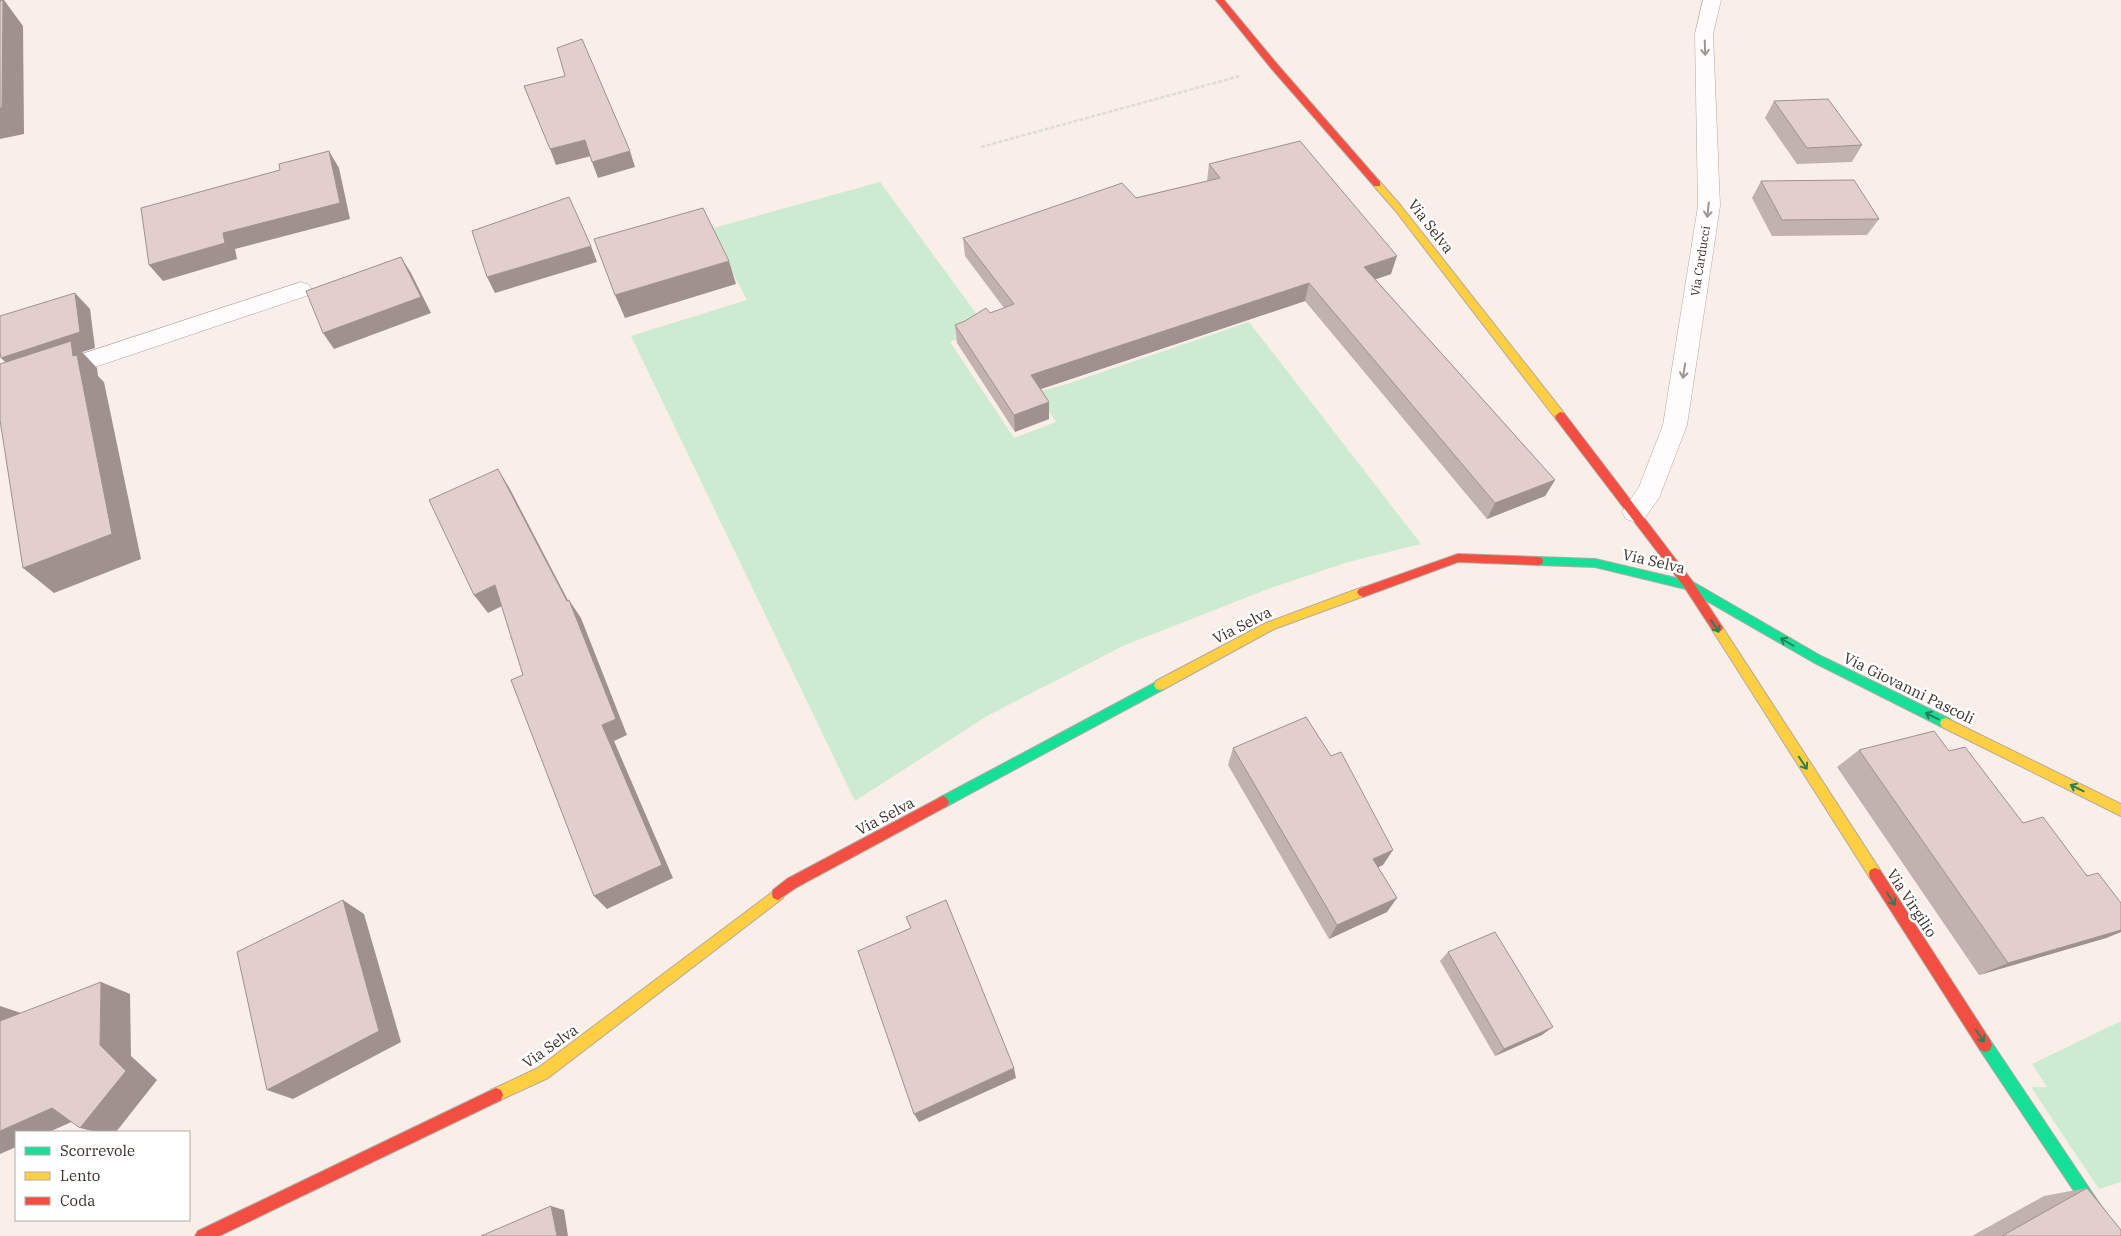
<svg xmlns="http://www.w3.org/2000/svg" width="2121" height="1236" font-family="'IBM Plex Serif',serif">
<rect width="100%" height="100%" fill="#f9eee8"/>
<path fill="#ccebd0" d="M880,182L986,327L950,342L1014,438L1056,422L1037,392L1067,384L1249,322L1421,544L1348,562L1268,589L1125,645L987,716L855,801L631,336L747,300L710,229Z
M2121,1021V1182L2099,1189L2031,1087H2047L2032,1064Z"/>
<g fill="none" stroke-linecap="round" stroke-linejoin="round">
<g stroke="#b3a9a3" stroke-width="1">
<path id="street" d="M1703,0H1721L1713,34L1720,206L1687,425L1659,498L1644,519L1635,522L1626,519L1622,512L1639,487L1663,425L1698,206L1695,34Z
M301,282L309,285L312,290L309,295L0,399V381Z"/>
</g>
<g stroke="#b3a9a3" stroke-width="2">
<path id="fast" d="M1538,557L1595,559L1693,582L1821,656L1950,719L1952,723L1950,727L1946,728L1942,727L1813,662L1686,589L1595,567L1538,565L1534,564L1533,561L1534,558Z
M1160,680L1164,681L1166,685L1164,689L947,806L943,808L939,806L937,802L939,798Z
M1985,1038L1990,1040L2121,1236H2104L1980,1050L1978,1045L1980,1040Z"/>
</g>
<g stroke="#b3a9a3" stroke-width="2">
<path id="slow" d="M1377,181L1380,182L1401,206L1564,413L1565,416L1564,419H1556L1395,210L1374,186L1373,184Z
M1363,587L1367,589L1369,592L1367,595L1274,629L1164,689L1160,690L1156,689L1154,685L1156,681L1266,623Z
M1717,623L1721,625L1880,870L1881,874L1880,878L1875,880L1870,878L1713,631L1711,628L1713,625Z
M1946,718L2121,804V816L1942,727L1940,723L1942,719Z
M778,888L783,890L784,894L783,898L548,1078L496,1102L491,1100L489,1095L491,1090L538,1068Z"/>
</g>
<g stroke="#b3a9a3" stroke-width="2">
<path id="jam" d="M1216,0H1224L1277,64L1380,182V186H1374L1271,68Z
M1560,412L1564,413L1693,582L1721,625L1723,628L1721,631H1713L1685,588L1556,419L1555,416Z
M1458,554L1538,557L1542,558L1543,561L1542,564L1538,565L1458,562L1363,597L1359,595L1357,592L1359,589Z
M943,796L947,798L949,802L947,806L797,887L778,900L773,898L772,894L773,890L787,879Z
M1875,868L1880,870L1990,1040L1992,1045L1990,1050L1985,1052L1980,1050L1870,878L1869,874L1870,870Z
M496,1088L501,1090L503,1095L501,1100L219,1236H195L198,1231Z"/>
</g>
<path stroke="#dddad8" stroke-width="2.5" stroke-dasharray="4 2" stroke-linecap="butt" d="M981,147L1240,76"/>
<use href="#street" fill="#fefcfc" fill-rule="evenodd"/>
<use href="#fast" fill="#16e098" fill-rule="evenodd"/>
<use href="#slow" fill="#ffcf43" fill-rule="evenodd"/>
<use href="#jam" fill="#f24e42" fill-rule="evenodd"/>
</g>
<path fill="#c2b2af" d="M1774,101L1862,145L1852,162L1797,164L1765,118Z
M1209,164L1391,274L1375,279L1555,480L1545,496L1487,519L1305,301L1041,389L1049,402V419L1015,432L957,343L955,325L1004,308L965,256L963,238L1207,181Z
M1761,181L1879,219L1867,235L1772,236L1752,198Z
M1233,748L1383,865L1378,867L1387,912L1329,939L1228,765Z
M1859,750L1949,751L2023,823L2121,903V932L2106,938L1979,975L1837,767Z
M1448,952L1542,1035L1495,1056L1440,961Z
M2087,1188L2121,1236H1972L2044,1196Z"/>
<path fill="#9e918e" d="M0,0H4L23,26L24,134L0,139Z
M585,140L591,156L556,165L550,149Z
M329,151L339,168L350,219L235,249L237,259L163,281L149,265Z
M630,151L635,167L598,178L592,162Z
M591,246L597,262L495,293L487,277Z
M1397,256L1391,274L1359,285L1364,267Z
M401,257L411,273L431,313L334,349L323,333Z
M729,261L736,284L625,318L615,295Z
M1309,283L1305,301L1032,392L1031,375Z
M75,293L90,309L95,348L82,352L97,368L98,376L104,382L141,559L54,593L23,568L17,373L1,358Z
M1049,402V419L1015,432L1014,415Z
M498,469L510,489L572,608L569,600L581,618L627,735L614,741L673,878L607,909L594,896L602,725L567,601Z
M1555,480L1545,496L1487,519L1495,503Z
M495,585L508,603L488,613L474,595Z
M1393,850L1383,865L1364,874L1373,859Z
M1397,898L1387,912L1329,939L1337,925Z
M343,900L364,914L401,1042L293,1099L267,1090Z
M2121,930V932L2106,938L1979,975L2008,963Z
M101,982L130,994L131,1056L157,1080L116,1132H96L80,1128L100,1045Z
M0,1006L33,1017L0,1022Z
M1553,1027L1542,1035L1495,1056L1504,1049Z
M1014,1068L1016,1078L919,1122L914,1114Z
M52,1108L85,1116L49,1132H16V1147L0,1154V1131Z
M551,1206L564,1210L568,1236H557Z"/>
<path fill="#e2cfcb" stroke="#9e918e" d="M3,0L2,108H0V1Z
M582,39L630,151L592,162L585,140L550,149L524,86L565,76L557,48Z
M1828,99L1862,145L1807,148L1774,101Z
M1300,141L1397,256L1364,267L1555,480L1495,503L1309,283L1031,375L1049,402L1014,415L955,325L965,321L986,308L990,313L1014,304L963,238L1122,183L1136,198L1220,178L1209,164Z
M329,151L340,203L223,233L225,243L149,265L141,208L280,170L279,164Z
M1854,180L1879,219L1782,220L1761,181Z
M569,197L591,246L487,277L472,231Z
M703,208L729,261L615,295L594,239Z
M401,257L421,297L323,333L306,291Z
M75,293L80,332L1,358L0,351V316Z
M71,341L73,356L77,355L112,534L23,568L0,420V364Z
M498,469L567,601L569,600L616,719L602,725L662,865L594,896L511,680L523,675L495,585L474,595L429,500Z
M1306,717L1331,756L1341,752L1393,850L1373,859L1397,898L1337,925L1233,748Z
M1934,731L1949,751L1965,747L2023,823L2043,817L2087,876L2098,873L2121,903V930L2008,963L1859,750Z
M343,900L379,1031L267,1090L237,952Z
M946,900L1014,1068L914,1114L858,951L911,928L906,917Z
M1495,932L1553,1027L1504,1049L1448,952Z
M101,982L100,1045L126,1071L80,1128L52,1108L0,1131V1021Z
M2087,1188L2121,1230V1236H2002Z
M551,1206L557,1236H481Z"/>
<defs><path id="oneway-shaft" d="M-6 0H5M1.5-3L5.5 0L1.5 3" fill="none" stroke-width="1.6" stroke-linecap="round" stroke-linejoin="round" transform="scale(1.25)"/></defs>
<g stroke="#9d9693">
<use href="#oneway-shaft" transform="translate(1705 48) rotate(88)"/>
<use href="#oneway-shaft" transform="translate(1708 210) rotate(96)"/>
<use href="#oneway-shaft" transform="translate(1684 371) rotate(99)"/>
</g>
<g stroke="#2b7f5c">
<use href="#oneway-shaft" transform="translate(1715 626) rotate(57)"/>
<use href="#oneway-shaft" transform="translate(1787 642) rotate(-150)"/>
<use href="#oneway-shaft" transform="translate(1932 716) rotate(-154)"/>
<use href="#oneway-shaft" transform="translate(1803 763) rotate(57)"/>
<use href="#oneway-shaft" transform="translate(2077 788) rotate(-154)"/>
<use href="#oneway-shaft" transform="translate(1891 899) rotate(57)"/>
<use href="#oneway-shaft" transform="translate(1980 1036) rotate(57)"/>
</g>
<g text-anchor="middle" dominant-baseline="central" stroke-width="5" stroke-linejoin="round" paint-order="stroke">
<g font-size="12" fill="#3c302a" stroke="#fff">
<text transform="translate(1700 261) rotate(-81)">Via Carducci</text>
</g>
<g font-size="15" fill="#3c302a" stroke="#fff">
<text transform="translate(1431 226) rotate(52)">Via Selva</text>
<text transform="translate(1654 561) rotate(13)">Via Selva</text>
<text transform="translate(1242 625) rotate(-27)">Via Selva</text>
<text transform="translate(1909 688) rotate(26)">Via Giovanni Pascoli</text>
<text transform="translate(885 816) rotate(-28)">Via Selva</text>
<text transform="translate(1912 903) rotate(57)">Via Virgilio</text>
<text transform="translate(550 1046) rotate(-35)">Via Selva</text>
</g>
</g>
<rect x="15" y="1131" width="175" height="90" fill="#ffffff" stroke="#b1acaa"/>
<rect x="25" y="1147" width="25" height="8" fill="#16e098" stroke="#b1acaa"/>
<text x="60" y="1156" font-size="15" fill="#3c302a">Scorrevole</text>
<rect x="25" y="1172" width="25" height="8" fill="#ffcf43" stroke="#b1acaa"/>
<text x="60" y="1181" font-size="15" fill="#3c302a">Lento</text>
<rect x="25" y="1197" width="25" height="8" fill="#f24e42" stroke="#b1acaa"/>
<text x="60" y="1206" font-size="15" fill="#3c302a">Coda</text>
</svg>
